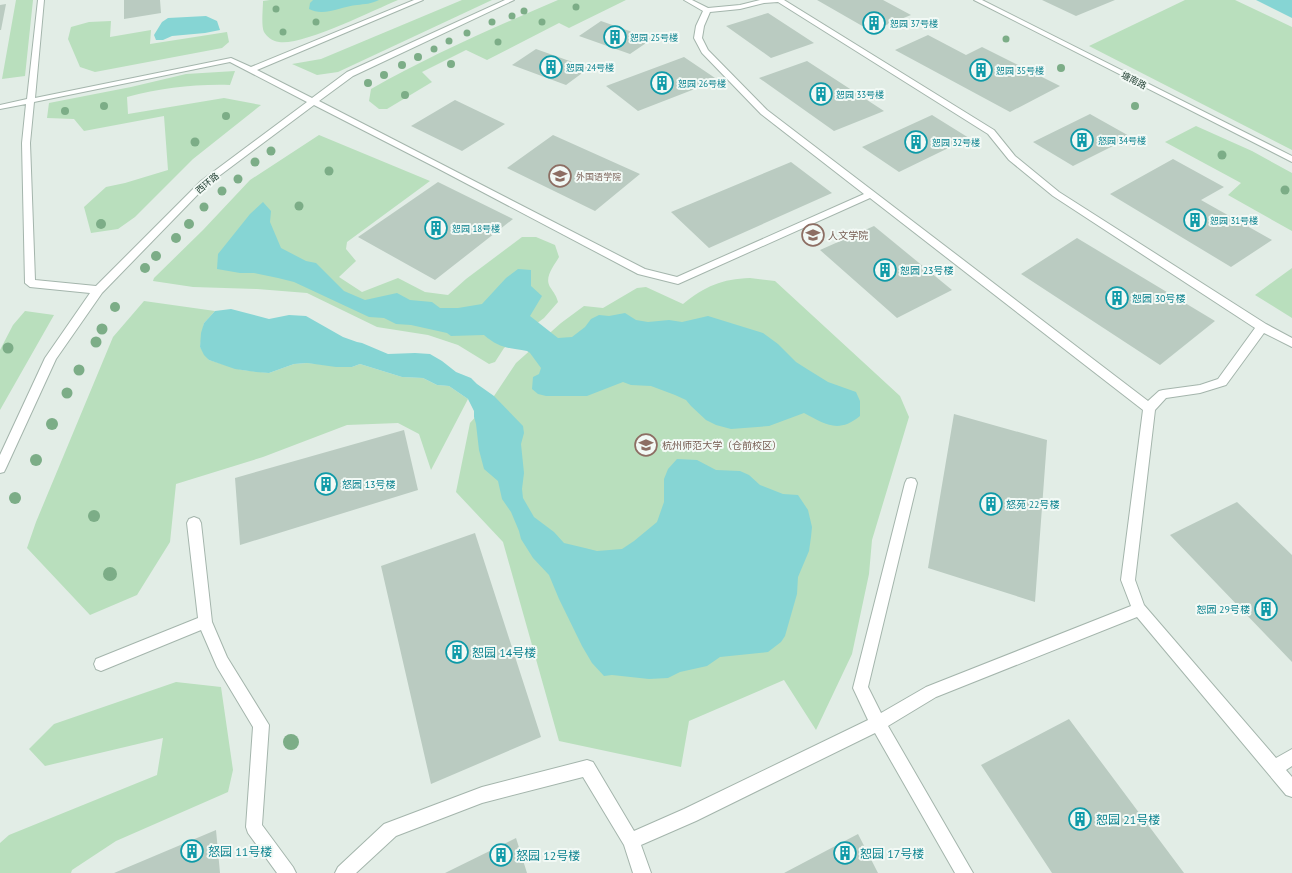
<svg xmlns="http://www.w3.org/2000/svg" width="1292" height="873" font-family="'PT Sans','Noto Sans SC',sans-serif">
<rect width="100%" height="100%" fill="#e2ede6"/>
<path fill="#b9dfbd" d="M16,0H33L25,76L2,79Z
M270,0H398C374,10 302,46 279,42C272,41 267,37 264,32C261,26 263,8 263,1Z
M462,0H492L338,72L317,75L292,64L321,59Z
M558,0H626L569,28L559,23L487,60L466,50L422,72L432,82L387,109H379L369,101L371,89C431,55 495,27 558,0Z
M1185,0H1235L1292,27V150L1089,46Z
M111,21L110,37L151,30L150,44L227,32L229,42L222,48L95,72L80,67L68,39L71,27L89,22Z
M235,71L230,85C194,84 162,88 127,97L128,114L224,98L261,105L193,159L135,217L118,229L91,233L84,207L106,187L125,183L168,170L164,116L84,131L74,119L47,118L49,103L131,87L186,74Z
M1196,126L1252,151L1292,173V231L1228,195L1241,183L1165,142Z
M319,135L430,181L347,242L346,249L356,261L339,277L362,292L398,278L425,292L448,295L466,279L522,237H536L555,245L559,257C554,266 544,277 550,287C554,293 556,295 558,302L544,318L504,348L495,362L489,364L458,345L428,335L377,327L307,293L257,289L193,287L153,281L154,278L203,230L250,180Z
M1292,268V318L1255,295Z
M750,278L775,281L900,396L909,417L872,540L869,574L852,654L816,730L784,680L689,721L681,767L559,741L503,542L456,492L470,423L494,396L516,363L561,323L584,306L603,308L637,288L646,287L683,304C705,286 722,279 750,278Z
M144,301L215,311L204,323L200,347L209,360L242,370L269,373L294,364L307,363L352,367L360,364L402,377L423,378L437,385L449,386L468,399L431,470L419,434L398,423L347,425L263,457L176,484L170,542L137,595L90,615L27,548L36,522L113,337Z
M25,311L54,315L0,410V350L13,325Z
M176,682L221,687L233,770L228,792L116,841L72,870L71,873H0V843L9,835L157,775L163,738L45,766L29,749L54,724Z"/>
<path fill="#86d5d4" d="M313,0H379C371,4 365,4 357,5C342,6 324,17 309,9L310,3Z
M1256,0H1292V18Z
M206,16L217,21L220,30L205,33L172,36L163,40H156L154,35L162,22L168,18Z
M263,202L271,211L270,222L281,248L306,261L316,263L344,291L365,300L397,293L410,300L432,302L440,308H458L482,304L506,278L518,269L531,270V286L542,296L530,316L558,338L572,337L585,327L591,319L599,315L609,316L625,313L636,320L648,322L669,320L682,322L708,316L763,333L778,344L796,362L807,369L828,382L856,392L860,401V416C838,434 825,424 804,413L769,426L731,429L716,425L706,420L691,406L686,400L675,395L651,386L631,385L623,382L587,396H546L538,394L532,389L533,377L539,374L541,368L530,353L527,351C508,348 499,348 484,335L451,336L447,333L411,325L396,324L384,318L369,317L294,282L278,278L254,273H240L217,269L218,254L250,214Z
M231,309L269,319L289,315L306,316L343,337L357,342L362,343L388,354L415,353L430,354L442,361L456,372L471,378L477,384L494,396L523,426L524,433L521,444L524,473L522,489L523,498L534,517L554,532L564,543L585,548L597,551L622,549L634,541L657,522L664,502V479L668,469L677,459L697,460L716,470L740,471L749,475L760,485L783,494L798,495L808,510L812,527L811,537L809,551L798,577L797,594L785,636L781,642L768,652L720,657L707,666L680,672L668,678L649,679L612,675L604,676L592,663L582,646L559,599L549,575L533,558L521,539L519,531L511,512L502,499L498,481L484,469L479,450L476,424L474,417V411L468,399L449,386L437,385L423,378L402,377L360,364L352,367H336L307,363L294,364L269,373L256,372L235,369L209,360L204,355L200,347L201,333L204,323L215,311Z"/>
<path fill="#bacbc1" d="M124,0H160L161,13L124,19Z
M817,0H883L911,15L871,31Z
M1042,0H1115L1076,16Z
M6,4L1,30H0V5Z
M768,13L814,43L771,58L726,26Z
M601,21L652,39L630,54L579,36Z
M928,35L966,55L982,47L1060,86L1010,112L895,50Z
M536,49L589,68L566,85L512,65Z
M684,57L718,80L638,111L606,86Z
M807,61L884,111L834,131L759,78Z
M455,100L505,124L462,151L411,126Z
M1090,114L1131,137L1073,166L1033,142Z
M932,115L969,138L899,172L862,147Z
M553,135L640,174L595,211L507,168Z
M1173,159L1224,187L1201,200L1272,240L1231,267L1110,194Z
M791,162L832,193L709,248L671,212Z
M438,182L513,219L435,280L358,237Z
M874,226L952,290L897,318L820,250Z
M1077,238L1215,321L1160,365L1021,274Z
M954,414L1047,440L1035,602L928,568Z
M404,430L418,490L240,545L235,478Z
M1237,502L1292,555V662L1170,535Z
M475,533L541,737L431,784L381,566Z
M1069,719L1184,873H1052L981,765Z
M216,830L220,873H114Z
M858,834L878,873H784Z
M516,838L527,873H445Z"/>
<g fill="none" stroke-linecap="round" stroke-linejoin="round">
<g stroke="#a4b5ac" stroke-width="2">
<path id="minor" d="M38,0H44L35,98L231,58L251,67L414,0H423L257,70L312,98L347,72L505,0H514L353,76L319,101L645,269L677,277L864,194L761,114L702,53L694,38L696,26L703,11L684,0H692L708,8L740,5L760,0H784L994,130L1015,156L1059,192L1266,324L1292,338V347L1264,333L1226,385L1200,393L1166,398L1155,410L1135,580L1144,605L1276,758L1292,749V766L1286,770L1292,777V797L1286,795L1137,617L936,697L888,726L973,873H955L875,733L696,821L641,845L651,873H633L624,845L583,777L482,803L396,836L356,873H335L338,867L384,824L482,787L587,760L593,762L634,831L684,809L868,720L853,688L905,483L907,479L911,478L915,479L917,483L868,687L881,713L926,687L1131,606L1121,580L1143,410L870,198L678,284L638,274L437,168L314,105L207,185L102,293L56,359L6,468L4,472L0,473V455L45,358L90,293L30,287L25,283L22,143L26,104L0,109V105L27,99ZM778,2L988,134L1009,160L1053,196L1255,328L1218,379L1200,385L1163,390L1159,391L1148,401L767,110L708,50L702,38L704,26L710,12L740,9L764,3ZM230,62L307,102L201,181L96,286L35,280L30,143L34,102Z
M974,0H982L1292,156V162Z
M194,517L199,519L201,523L212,622L227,657L269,725L262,825L293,867L296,873H277L248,833L246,827L253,727L217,667L201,630L101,671L96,669L94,664L96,659L198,618L187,523L189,519Z"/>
</g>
<use href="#minor" fill="#fff" fill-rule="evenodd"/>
</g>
<g fill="#7cad87">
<circle cx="576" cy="7" r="3.5"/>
<circle cx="276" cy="9" r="3.5"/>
<circle cx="524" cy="11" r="3.5"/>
<circle cx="512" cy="16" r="3.5"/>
<circle cx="316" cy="22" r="3.5"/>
<circle cx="492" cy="22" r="3.5"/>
<circle cx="542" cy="22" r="3.5"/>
<circle cx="283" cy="32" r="3.5"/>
<circle cx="467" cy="33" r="3.5"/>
<circle cx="1006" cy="39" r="3.5"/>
<circle cx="449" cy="41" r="3.5"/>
<circle cx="498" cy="42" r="3.5"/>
<circle cx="434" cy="49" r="3.5"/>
<circle cx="418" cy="57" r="4"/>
<circle cx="451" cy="64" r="4"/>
<circle cx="402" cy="65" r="4"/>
<circle cx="1061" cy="68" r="4"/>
<circle cx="384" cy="75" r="4"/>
<circle cx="368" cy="83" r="4"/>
<circle cx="405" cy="95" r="4"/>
<circle cx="104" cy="106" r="4"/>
<circle cx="1135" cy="106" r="4"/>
<circle cx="65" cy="111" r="4"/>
<circle cx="226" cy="116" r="4"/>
<circle cx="195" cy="142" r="4.5"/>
<circle cx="271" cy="151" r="4.5"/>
<circle cx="1222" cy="155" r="4.5"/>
<circle cx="255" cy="162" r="4.5"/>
<circle cx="329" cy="171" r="4.5"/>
<circle cx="238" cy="179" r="4.5"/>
<circle cx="1285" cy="190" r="4.5"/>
<circle cx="222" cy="191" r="4.5"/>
<circle cx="299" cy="206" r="4.5"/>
<circle cx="204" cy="207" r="4.5"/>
<circle cx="101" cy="224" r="5"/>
<circle cx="189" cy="224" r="5"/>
<circle cx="176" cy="238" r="5"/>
<circle cx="156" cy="256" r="5"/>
<circle cx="145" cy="268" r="5"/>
<circle cx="115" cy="307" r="5"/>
<circle cx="102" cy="329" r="5.5"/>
<circle cx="96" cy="342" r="5.5"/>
<circle cx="8" cy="348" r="5.5"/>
<circle cx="79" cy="370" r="5.5"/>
<circle cx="67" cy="393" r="5.5"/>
<circle cx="52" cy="424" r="6"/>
<circle cx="36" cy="460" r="6"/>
<circle cx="15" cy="498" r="6"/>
<circle cx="94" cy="516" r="6"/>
<circle cx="110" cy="574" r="7"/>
<circle cx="291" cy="742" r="8"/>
</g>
<defs>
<g id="building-ring" transform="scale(1.15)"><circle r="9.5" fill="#f2f9f5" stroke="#0f9aa8" stroke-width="1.5"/><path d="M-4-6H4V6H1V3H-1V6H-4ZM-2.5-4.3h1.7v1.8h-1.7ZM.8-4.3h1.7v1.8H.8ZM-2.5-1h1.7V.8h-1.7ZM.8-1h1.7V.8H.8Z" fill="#0f9aa8"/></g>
<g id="university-ring" transform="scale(1.15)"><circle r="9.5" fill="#f2f9f5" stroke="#8d6e63" stroke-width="1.5"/><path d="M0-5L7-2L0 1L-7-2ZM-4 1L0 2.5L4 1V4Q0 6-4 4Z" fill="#8d6e63"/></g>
</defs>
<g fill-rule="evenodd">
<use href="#building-ring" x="874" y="23"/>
<use href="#building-ring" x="615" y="37"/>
<use href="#building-ring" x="551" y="67"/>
<use href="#building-ring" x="981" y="70"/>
<use href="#building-ring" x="662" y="83"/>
<use href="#building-ring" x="821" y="94"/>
<use href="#building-ring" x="1082" y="140"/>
<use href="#building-ring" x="916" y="142"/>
<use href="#university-ring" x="560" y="176"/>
<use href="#building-ring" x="1195" y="220"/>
<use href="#building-ring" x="436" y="228"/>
<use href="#university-ring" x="813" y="235"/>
<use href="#building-ring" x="885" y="270"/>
<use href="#building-ring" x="1117" y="298"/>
<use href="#university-ring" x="646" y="445"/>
<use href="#building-ring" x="326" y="484"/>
<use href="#building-ring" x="991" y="504"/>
<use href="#building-ring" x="1266" y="609"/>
<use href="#building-ring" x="457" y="652"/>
<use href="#building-ring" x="1080" y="819"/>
<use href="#building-ring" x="192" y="851"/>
<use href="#building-ring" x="845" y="853"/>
<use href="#building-ring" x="501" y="855"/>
</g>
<g text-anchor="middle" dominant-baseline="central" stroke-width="4" stroke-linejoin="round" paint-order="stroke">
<g font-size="9" fill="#0d838f" stroke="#f2f9f5" text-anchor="start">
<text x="890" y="23">恕园 37号楼</text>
<text x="630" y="37">恕园 25号楼</text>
<text x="566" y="67">恕园 24号楼</text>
<text x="996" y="70">恕园 35号楼</text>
<text x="678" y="83">恕园 26号楼</text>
<text x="836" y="94">恕园 33号楼</text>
<text x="1098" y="140">怒园 34号楼</text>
<text x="932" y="142">恕园 32号楼</text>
<text x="1210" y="220">恕园 31号楼</text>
<text x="452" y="228">恕园 18号楼</text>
</g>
<g font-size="9" fill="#213f32" stroke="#f2f9f5">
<text transform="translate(1134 80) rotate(27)">塘南路</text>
<text transform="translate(207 183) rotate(-40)">西环路</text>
</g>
<g font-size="9" fill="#785e54" stroke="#f2f9f5" text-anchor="start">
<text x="576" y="176">外国语学院</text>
</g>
<g font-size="10" fill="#785e54" stroke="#f2f9f5" text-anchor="start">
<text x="828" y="235">人文学院</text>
<text x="662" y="445">杭州师范大学（仓前校区）</text>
</g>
<g font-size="10" fill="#0d838f" stroke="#f2f9f5" text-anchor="start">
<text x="900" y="270">恕园 23号楼</text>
<text x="1132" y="298">恕园 30号楼</text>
<text x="342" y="484">怒园 13号楼</text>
<text x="1006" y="504">怒苑 22号楼</text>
<text x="1250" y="609" text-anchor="end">恕园 29号楼</text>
</g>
<g font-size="12" fill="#0d838f" stroke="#f2f9f5" text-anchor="start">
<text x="472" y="652">恕园 14号楼</text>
<text x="1096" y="819">恕园 21号楼</text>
<text x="208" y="851">怒园 11号楼</text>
<text x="860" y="853">恕园 17号楼</text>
<text x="516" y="855">怒园 12号楼</text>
</g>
</g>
</svg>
